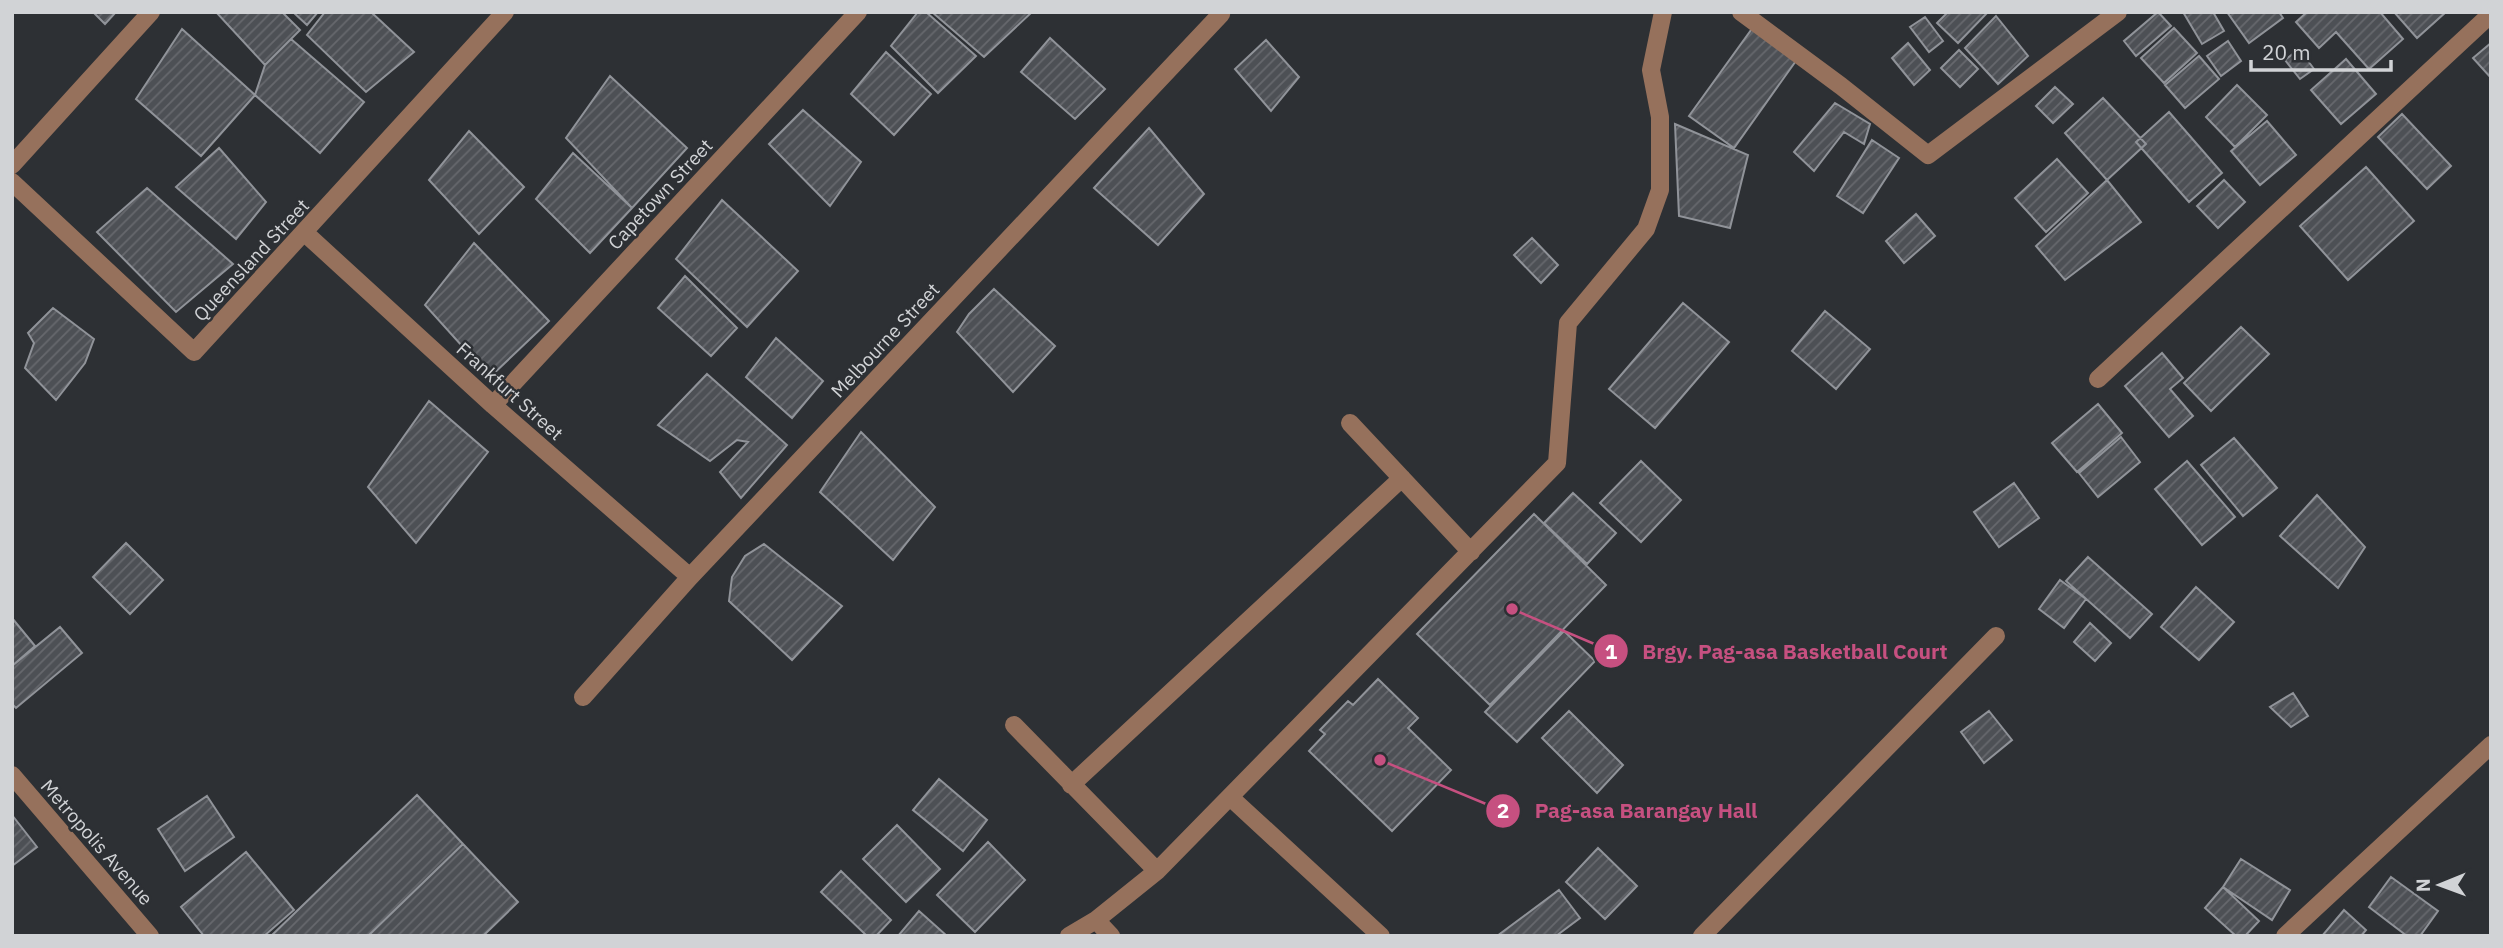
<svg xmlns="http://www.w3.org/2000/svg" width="2503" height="948" font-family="'IBM Plex Sans',sans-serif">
<defs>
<pattern id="building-hatch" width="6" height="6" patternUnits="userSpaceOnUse" patternTransform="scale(1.75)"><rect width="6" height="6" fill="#4d5055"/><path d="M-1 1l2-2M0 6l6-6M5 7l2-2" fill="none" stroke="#66686d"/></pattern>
</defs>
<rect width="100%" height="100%" fill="#2d3034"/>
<path fill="url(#building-hatch)" stroke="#909399" stroke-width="2" d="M93,12H116L105,24Z
M216,12H282L300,30L265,65Z
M293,12H318L307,25Z
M325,12H371L414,52L366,92L307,35Z
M918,12H926L976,56L938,93L891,46Z
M932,12H1032L984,57Z
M1948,12H1988L1958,43L1937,23Z
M2158,12L2171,26L2136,56L2124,41Z
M2183,12H2213L2224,31L2202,44Z
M2227,12H2279L2283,18L2249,43Z
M2307,12H2380L2403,39L2369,69L2336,32L2319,48L2296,22Z
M2394,12H2446L2417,38Z
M1996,16L2028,56L1998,84L1965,48Z
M1925,17L1943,41L1929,52L1910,27Z
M1754,26L1798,58L1734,148L1689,116Z
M2174,28L2197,53L2164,83L2141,58Z
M182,29L255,95L201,156L136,99Z
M1050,38L1105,89L1075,119L1021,72Z
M291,39L364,102L320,153L255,95L265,65Z
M1266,40L1299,77L1271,111L1235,69Z
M2228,41L2241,61L2221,76L2207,56Z
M1908,43L1930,70L1914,85L1892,58Z
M2491,43V78L2473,58Z
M2299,49L2314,69L2300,79L2285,60Z
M1959,50L1978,69L1960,87L1941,68Z
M886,52L931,94L894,135L851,94Z
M2199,56L2219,79L2185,108L2165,85Z
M2346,59L2376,94L2341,124L2311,90Z
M610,76L687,148L632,208L566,138Z
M2237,85L2267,115L2235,147L2206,117Z
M2055,87L2073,104L2053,123L2036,106Z
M2103,98L2146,144L2107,180L2065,133Z
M1835,103L1870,124L1864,144L1844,132L1814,171L1794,152Z
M803,110L861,162L830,206L769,144Z
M2169,112L2222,173L2189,202L2136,142Z
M2402,114L2451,166L2427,189L2378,137Z
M2267,121L2296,155L2260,185L2231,151Z
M1675,124L1748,155L1730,228L1679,216Z
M1149,128L1204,194L1158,245L1094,188Z
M469,131L524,187L479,234L429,180Z
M1872,140L1899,158L1863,213L1837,196Z
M219,148L266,202L236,239L176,187Z
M573,153L632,208L590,253L536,199Z
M2057,159L2088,193L2046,232L2015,198Z
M2366,167L2414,221L2348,280L2300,226Z
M2107,180L2141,222L2065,280L2036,246Z
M2224,180L2245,202L2218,228L2197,206Z
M147,188L233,264L176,312L97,232Z
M722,200L798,271L747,327L676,259Z
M1916,214L1935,236L1904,263L1886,241Z
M1532,238L1558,265L1541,283L1514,255Z
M474,243L549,321L490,377L425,305Z
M685,276L737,328L711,356L658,308Z
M994,289L1055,346L1013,392L957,332L969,314Z
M1683,303L1729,342L1655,428L1609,389Z
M53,308L94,339L85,363L56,400L25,368L34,343L28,333Z
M1825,311L1870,349L1836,389L1792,351Z
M2241,327L2269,354L2211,411L2184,383Z
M776,338L823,381L792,418L746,377Z
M2162,353L2183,378L2170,389L2193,416L2169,437L2125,386Z
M707,374L787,445L741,498L720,472L748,442L737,440L710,461L658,425Z
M429,401L488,452L416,543L368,487Z
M2098,404L2122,433L2077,472L2052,443Z
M861,432L935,507L893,560L820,492Z
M2121,437L2140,462L2098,497L2079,473Z
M2234,438L2277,488L2243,516L2201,465Z
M1641,461L1681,500L1641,542L1600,503Z
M2187,461L2235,517L2202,545L2155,489Z
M2014,483L2039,518L1999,547L1974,512Z
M1573,493L1616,533L1587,564L1544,523Z
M2317,495L2365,547L2338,588L2280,536Z
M1534,514L1606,585L1490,705L1417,634Z
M126,543L163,580L130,614L93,577Z
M764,544L842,606L792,660L729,601L732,577L745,556Z
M2088,557L2152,614L2130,638L2066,581Z
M2060,580L2086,599L2064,628L2039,609Z
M2196,587L2234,622L2199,660L2161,627Z
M12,618L35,646L12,666Z
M2090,623L2111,643L2095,661L2074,642Z
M60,627L82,653L16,708L12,704V666Z
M1564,631L1595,661L1517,742L1485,712Z
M1378,679L1418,718L1408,728L1451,770L1392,831L1309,751L1325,734L1320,730L1348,701L1353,705Z
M2293,693L2308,716L2291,727L2270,707Z
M1569,711L1623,765L1597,793L1542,738Z
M1989,711L2012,740L1984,763L1961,732Z
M939,779L987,820L963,851L913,810Z
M417,795L463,844L368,936H271Z
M207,796L234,837L185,871L158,829Z
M12,815L37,847L12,866Z
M897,825L940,869L906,902L863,859Z
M988,842L1025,880L975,932L937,895Z
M463,844L518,902L483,936H368Z
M1598,848L1637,886L1605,919L1566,882Z
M246,852L294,910L264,936H204L181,907Z
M2241,859L2290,890L2272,920L2223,887Z
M841,871L891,920L876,936H867L821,892Z
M2391,877L2438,911L2420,936H2407L2369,907Z
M2223,887L2259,921L2245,936H2236L2205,908Z
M1559,890L1580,918L1556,936H1497Z
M2344,910L2366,930L2361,936H2322Z
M919,911L947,936H898Z"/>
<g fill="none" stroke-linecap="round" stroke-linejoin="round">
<path stroke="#96715c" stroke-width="18" d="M1741,12L1841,86L1928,155L2118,12
M12,165L151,12
M12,182L194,352L505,12
M305,233L493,405L690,577
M2098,379L2491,14
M493,405L858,12
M1350,423L1471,552
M583,697L690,577L1221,14L1220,12
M1014,725L1157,871
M12,775L150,936
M1071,785L1402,478
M1230,797L1381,936
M1096,920L1111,936
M1069,936L1096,920L1157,871L1557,463L1568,323L1646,229L1660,190V117L1651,70L1663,12
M1702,936L1996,636
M2285,936L2491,745"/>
</g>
<g text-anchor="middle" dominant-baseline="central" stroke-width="5" stroke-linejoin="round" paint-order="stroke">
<g font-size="19" fill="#d1d3d6" stroke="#2d3034">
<text transform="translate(660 194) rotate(-47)">Capetown Street</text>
<text transform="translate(251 260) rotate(-47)">Queensland Street</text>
<text transform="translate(885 340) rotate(-47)">Melbourne Street</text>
<text transform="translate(510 391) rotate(42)">Frankfurt Street</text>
<text transform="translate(97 842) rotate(49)">Metropolis Avenue</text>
</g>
</g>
<path fill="none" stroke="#c65080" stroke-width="2.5" d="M1512 609L1611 651M1380 760L1503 811"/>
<g fill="#c65080" stroke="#2d3034" stroke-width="2.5">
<circle cx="1512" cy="609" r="7"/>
<circle cx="1380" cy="760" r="7"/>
<circle cx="1611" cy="651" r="18"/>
<circle cx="1503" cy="811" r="18"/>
</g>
<g font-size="21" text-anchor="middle" font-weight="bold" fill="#fff">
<text x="1611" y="659">1</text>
<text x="1503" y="818">2</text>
</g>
<g font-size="21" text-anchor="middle" font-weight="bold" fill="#c65080" stroke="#2d3034" stroke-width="5" stroke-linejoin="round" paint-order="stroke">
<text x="1795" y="659">Brgy. Pag-asa Basketball Court</text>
<text x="1646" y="818">Pag-asa Barangay Hall</text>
</g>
<rect width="2503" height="948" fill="none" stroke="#d1d3d6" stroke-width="28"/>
<g transform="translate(2440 885) rotate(269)" stroke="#2d3034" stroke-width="5" paint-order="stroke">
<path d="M0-5L12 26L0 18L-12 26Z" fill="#d1d3d6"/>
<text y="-10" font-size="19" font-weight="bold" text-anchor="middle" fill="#d1d3d6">N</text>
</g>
<path d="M2251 60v10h140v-10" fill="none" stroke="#d1d3d6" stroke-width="3.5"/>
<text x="2262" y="60" font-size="21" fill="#d1d3d6" stroke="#2d3034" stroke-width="5" paint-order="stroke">20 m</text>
</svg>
